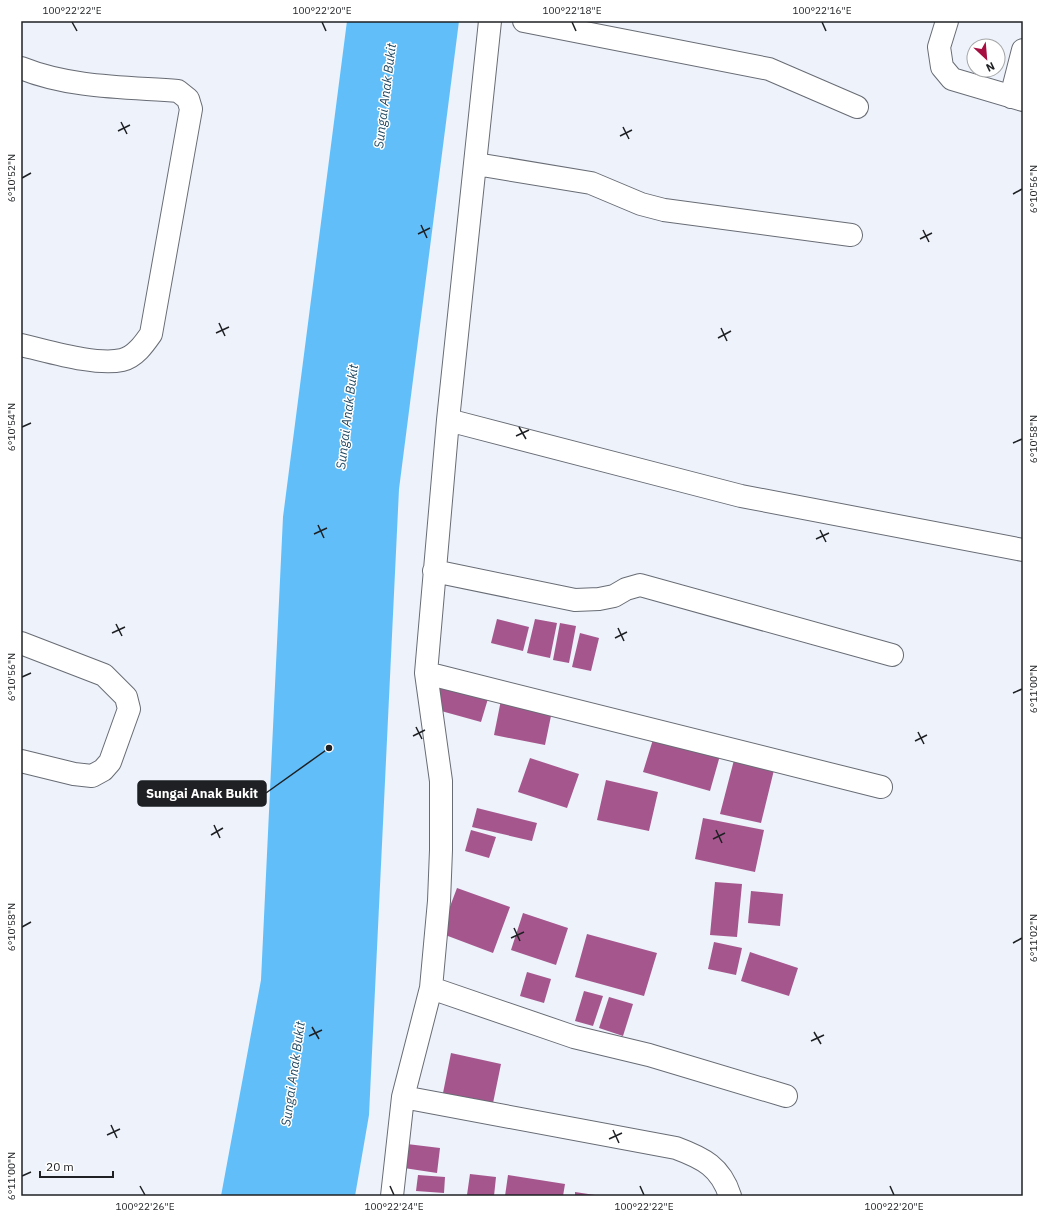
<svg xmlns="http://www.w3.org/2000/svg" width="1044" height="1217" font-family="'IBM Plex Sans',sans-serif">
<rect width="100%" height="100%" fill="#edf2fb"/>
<path fill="#61bef9" d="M347,21H459L399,489L369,1115L355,1196H221L261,980L283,517Z"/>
<path fill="#a5578d" d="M497,619L529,627L523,651L491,643Z
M535,619L557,623L550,658L527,653Z
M560,623L576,626L569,663L553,660Z
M580,633L599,638L591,671L572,667Z
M442,679L490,692L481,722L434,709Z
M501,700L552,711L545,745L494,735Z
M655,733L721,752L710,791L643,772Z
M530,758L579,774L567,808L518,792Z
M734,760L774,770L761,823L720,814Z
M606,780L658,792L649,831L597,820Z
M477,808L537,823L532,841L472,827Z
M703,818L764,830L755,872L695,859Z
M471,830L496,837L489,858L465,851Z
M715,882L742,884L737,937L710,935Z
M457,888L510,907L493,953L440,933Z
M751,891L783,894L780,926L748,923Z
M523,913L568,928L556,965L511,950Z
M587,934L657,953L644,996L575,977Z
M714,942L742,948L736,975L708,969Z
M750,952L798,968L789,996L741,981Z
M527,972L551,979L544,1003L520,996Z
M584,991L603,996L593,1026L575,1021Z
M609,997L633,1004L623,1036L599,1028Z
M451,1053L501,1064L492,1108L442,1098Z
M407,1144L440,1148L437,1173L404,1168Z
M470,1174L496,1177L494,1196L467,1195Z
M418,1175L445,1177L444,1193L416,1191Z
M508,1175L565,1184L563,1196H505Z
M575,1192L595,1195V1196H575Z"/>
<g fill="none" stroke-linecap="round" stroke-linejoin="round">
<g stroke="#686c74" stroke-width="24">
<path id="minor" d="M524,21L769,69L857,107
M947,21L939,47L942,67L952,79L1023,100
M21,68C71,88 125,87 178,91L188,99L191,109L151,334C144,344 135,357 122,360C96,366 48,351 21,345
M1011,97L1023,50
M476,164L591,183L641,204L664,210L851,235
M448,420L741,496L1023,550
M434,571L575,600L599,599L614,596L626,589L640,585L892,655
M21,643L104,675L126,697L129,709L110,762L103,770L92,776L74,774L21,761
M426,673L881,787
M431,988L574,1037L649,1055L786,1096
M403,1097L676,1148C703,1158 721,1167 730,1196
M392,1196L403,1097L431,988L439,901L441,850V781L426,673L448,420L490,21"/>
</g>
<use href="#minor" stroke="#fff" stroke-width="22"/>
</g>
<path fill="none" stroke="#1e2023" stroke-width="1.5" d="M72,22L77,31M322,22L326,31M572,22L576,31M822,22L826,31M121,122L127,134M623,127L629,139M118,131L130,125M620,136L632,130M22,178L31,173M1013,194L1022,189M421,225L427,238M923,230L929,242M418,234L430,228M920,239L932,233M219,323L225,336M721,328L727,341M216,333L229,327M718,338L731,331M22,427L31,423M519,427L526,439M516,436L529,430M1013,443L1022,439M318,525L324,538M820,530L826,542M314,534L327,528M816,539L829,533M116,624L122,636M618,628L624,641M112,633L125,627M615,638L627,632M22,677L31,673M1013,693L1022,689M416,727L422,739M918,732L924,744M413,736L425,730M915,741L927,735M214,825L220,838M716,830L722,843M211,835L223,828M713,839L725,833M22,927L31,922M514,928L520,941M511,938L524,932M1013,943L1022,938M312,1027L319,1039M814,1032L821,1044M309,1036L322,1030M811,1041L824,1035M111,1125L117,1138M613,1130L619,1143M107,1135L120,1129M609,1139L622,1133M22,1176L31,1172M140,1186L145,1195M390,1186L394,1195M640,1186L644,1195M890,1186L894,1195"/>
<g text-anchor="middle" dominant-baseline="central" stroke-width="3" stroke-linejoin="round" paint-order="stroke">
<g font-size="13" font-style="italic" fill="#234a62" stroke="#fff">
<text transform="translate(385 96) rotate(-83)">Sungai Anak Bukit</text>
<text transform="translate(347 417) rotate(-83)">Sungai Anak Bukit</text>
<text transform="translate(293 1074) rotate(-82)">Sungai Anak Bukit</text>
</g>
</g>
<path fill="none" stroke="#1e2023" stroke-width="1.5" d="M329 748L266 793"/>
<circle fill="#1e2023" stroke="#fff" stroke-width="1.5" cx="329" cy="748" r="4"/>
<rect fill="#1e2023" stroke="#1e2023" stroke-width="1.5" x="138" y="781" width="128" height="25" rx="4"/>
<g font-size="13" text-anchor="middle" font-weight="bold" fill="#fff">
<text x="202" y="798">Sungai Anak Bukit</text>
</g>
<rect width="1044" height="1217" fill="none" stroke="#ffffff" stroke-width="44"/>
<g transform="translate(986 58) rotate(154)"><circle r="19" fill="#ffffff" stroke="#a5a6a7"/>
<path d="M0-3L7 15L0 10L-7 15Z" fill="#a60d40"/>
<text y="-6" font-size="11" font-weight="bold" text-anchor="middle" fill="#1e2023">N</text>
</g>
<path d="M40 1171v6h73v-6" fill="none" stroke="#1e2023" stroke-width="2"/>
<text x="46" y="1171" font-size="12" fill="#1e2023" stroke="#ffffff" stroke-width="3" paint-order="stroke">20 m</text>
<rect x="22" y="22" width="1000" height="1173" fill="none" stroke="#1e2023" stroke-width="1.5"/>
<g font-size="10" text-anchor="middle" fill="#1e2023">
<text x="72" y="14">100°22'22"E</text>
<text x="322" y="14">100°22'20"E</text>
<text x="572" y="14">100°22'18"E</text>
<text x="822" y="14">100°22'16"E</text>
<text transform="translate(11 178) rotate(-90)" y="4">6°10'52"N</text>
<text transform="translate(1033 189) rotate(-90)" y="4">6°10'56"N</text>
<text transform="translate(11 427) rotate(-90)" y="4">6°10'54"N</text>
<text transform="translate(1033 439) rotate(-90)" y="4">6°10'58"N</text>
<text transform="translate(11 677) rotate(-90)" y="4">6°10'56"N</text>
<text transform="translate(1033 689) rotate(-90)" y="4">6°11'00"N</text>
<text transform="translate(11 927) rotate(-90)" y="4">6°10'58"N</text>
<text transform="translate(1033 938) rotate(-90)" y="4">6°11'02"N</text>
<text transform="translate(11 1176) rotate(-90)" y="4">6°11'00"N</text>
<text x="145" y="1210">100°22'26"E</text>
<text x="394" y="1210">100°22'24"E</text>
<text x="644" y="1210">100°22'22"E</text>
<text x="894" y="1210">100°22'20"E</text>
</g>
</svg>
